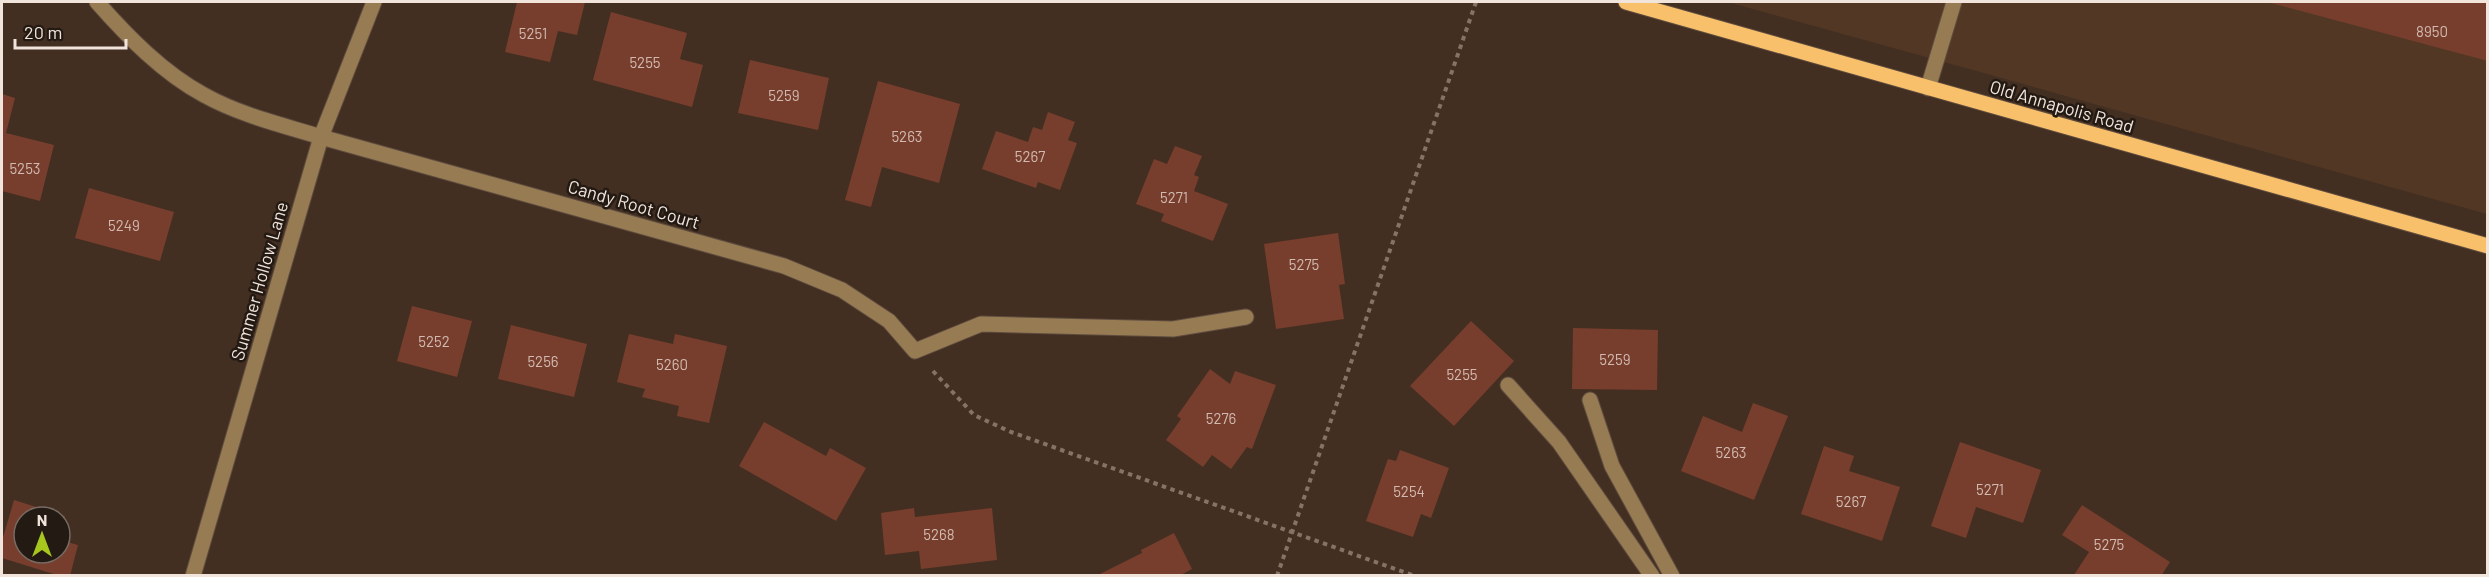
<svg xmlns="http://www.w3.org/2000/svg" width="2489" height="577" font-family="Barlow,sans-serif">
<rect width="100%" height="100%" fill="#432f21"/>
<path fill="#523824" d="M1728,2H2487V214L1991,75Z"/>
<path fill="#773e2d" d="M517,2H585L577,35L558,31L550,62L505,52Z
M2267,2H2488V61Z
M611,12L687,33L680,59L703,65L692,107L593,80Z
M750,60L829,78L818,130L738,113Z
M878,81L960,104L939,183L882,167L871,207L845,200Z
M2,94L15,98L6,133L54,145L40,201L2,191Z
M1048,112L1075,122L1068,140L1077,143L1060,190L1038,182L1036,188L982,169L996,131L1028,142L1033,127L1042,130Z
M1175,146L1202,156L1194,175L1199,177L1194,191L1228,204L1213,241L1161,221L1164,214L1136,204L1154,159L1167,164Z
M89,188L174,212L160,261L75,238Z
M1338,233L1345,284L1339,285L1344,319L1276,329L1264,244Z
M412,306L472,321L457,377L397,361Z
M1471,321L1514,361L1454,426L1410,386Z
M511,325L587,344L574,397L498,379Z
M1573,328L1658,330L1657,390L1572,389Z
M629,334L673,344L675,334L727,346L709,423L677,416L679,406L642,397L645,389L617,382Z
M1210,369L1230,384L1235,371L1276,385L1252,449L1247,447L1231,469L1212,455L1203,467L1166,440L1181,419L1177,416Z
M1753,403L1788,416L1754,500L1681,471L1703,416L1742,432Z
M764,422L826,456L830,448L866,468L836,521L739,466Z
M1960,442L2041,470L2023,523L1976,507L1966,538L1931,526Z
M1824,446L1854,456L1849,471L1900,487L1882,541L1801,514Z
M1400,450L1449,468L1431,518L1421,514L1413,537L1366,521L1388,459L1396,461Z
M14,500L65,516L61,530L60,517H24V553H60V540L78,545L70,576H60L2,558V541Z
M2082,505L2170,562L2161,576L2074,575L2089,552L2062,535Z
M914,508L915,517L992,508L997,560L921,569L919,551L885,555L881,513Z
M1174,533L1192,569L1179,576H1101L1100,574L1142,553L1141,550Z"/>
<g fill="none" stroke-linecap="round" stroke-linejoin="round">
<g stroke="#5f4c3f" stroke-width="17">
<path id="minor" d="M97,2C127,36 163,73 204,95C240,115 282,125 321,137L784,266L842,290L889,321L915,351L981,324L1173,329L1246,317
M1928,88L1954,2
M1508,385L1559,442L1652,576
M1590,400L1612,466L1672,576
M193,576L321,137L374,2"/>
</g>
<g stroke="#5f4c3f" stroke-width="17">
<path id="major" d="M1626,2L2488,246"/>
</g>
<path stroke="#847366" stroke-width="4" stroke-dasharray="4.5 4.5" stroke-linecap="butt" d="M933,371L974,415L1011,432L1415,576
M1277,576L1476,2"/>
<use href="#minor" stroke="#967b53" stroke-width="15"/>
<use href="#major" stroke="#f8c06a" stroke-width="15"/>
</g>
<g text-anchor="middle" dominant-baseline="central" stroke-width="5" stroke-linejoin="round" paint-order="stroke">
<g font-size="15" fill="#d2bab0">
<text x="2432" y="31">8950</text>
<text x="533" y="33">5251</text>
<text x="645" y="62">5255</text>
<text x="784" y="95">5259</text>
<text x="907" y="136">5263</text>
<text x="1030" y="156">5267</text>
<text x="25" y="168">5253</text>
<text x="1174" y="197">5271</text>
<text x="124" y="225">5249</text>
<text x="1304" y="264">5275</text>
<text x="434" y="341">5252</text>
<text x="1615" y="359">5259</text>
<text x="543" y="361">5256</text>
<text x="672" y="364">5260</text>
<text x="1462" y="374">5255</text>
<text x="1221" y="418">5276</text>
<text x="1731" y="452">5263</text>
<text x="1990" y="489">5271</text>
<text x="1409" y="491">5254</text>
<text x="1851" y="501">5267</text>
<text x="939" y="534">5268</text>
<text x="2109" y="544">5275</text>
</g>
<g font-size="18" fill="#f1e4db" stroke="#231a13">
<text transform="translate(2062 106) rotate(16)">Old Annapolis Road</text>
<text transform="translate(634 204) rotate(16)">Candy Root Court</text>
<text transform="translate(259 281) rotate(-74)">Summer Hollow Lane</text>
</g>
</g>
<rect width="2489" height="577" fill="none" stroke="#f1e4db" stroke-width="6"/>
<g transform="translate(42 535)"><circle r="28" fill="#231a13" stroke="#756b63" stroke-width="1.5"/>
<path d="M0-4.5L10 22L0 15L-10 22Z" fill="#a7c71e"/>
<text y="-9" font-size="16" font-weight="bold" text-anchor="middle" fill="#f1e4db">N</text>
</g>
<path d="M15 39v9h111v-9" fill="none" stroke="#f1e4db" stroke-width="3"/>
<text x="24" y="39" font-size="18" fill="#f1e4db" stroke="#231a13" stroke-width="4.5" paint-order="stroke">20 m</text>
</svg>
